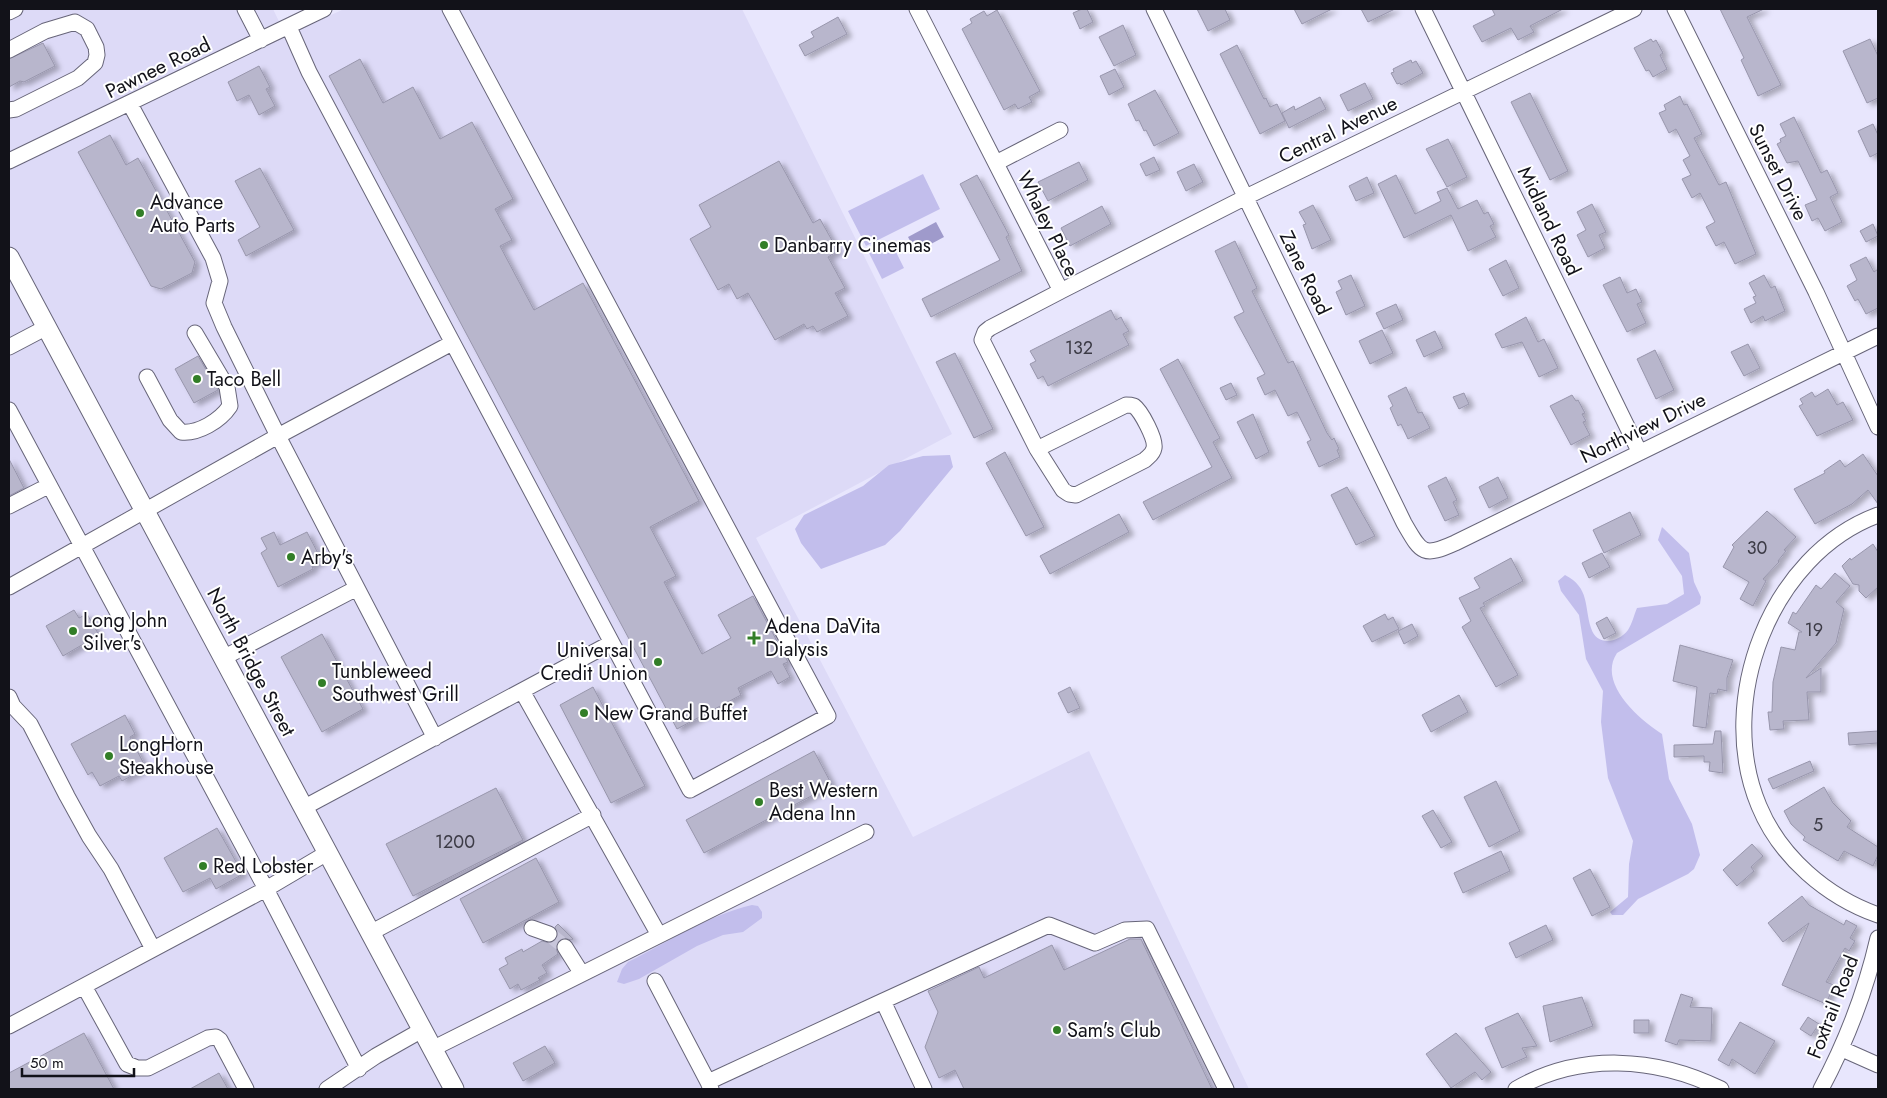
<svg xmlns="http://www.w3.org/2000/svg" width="1887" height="1098" font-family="Jost,sans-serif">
<defs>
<filter id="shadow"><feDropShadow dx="5" dy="3" stdDeviation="2.5" flood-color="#0004"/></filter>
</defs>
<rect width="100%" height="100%" fill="#e8e6fd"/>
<path fill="#dddaf7" d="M9,9H273L286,36L344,9H742L952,434L756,538L913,837L1089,751L1249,1089H9Z"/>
<path fill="#c2beec" d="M923,174L940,209L866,246L848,211Z
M891,242L904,268L882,279L869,253Z
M950,455L953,467L900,531L885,545L821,569L801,543L795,529L804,515L863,486L889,465L923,456Z
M1662,527L1689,553L1694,582L1701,597L1700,604L1617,653C1597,683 1639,719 1662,734L1669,779L1692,824L1700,855L1694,869L1688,874L1638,899L1623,915H1612L1610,912L1628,897L1629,864L1633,841L1608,778L1601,722L1603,691L1586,659L1579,615L1561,591L1558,581L1565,575C1590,588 1584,606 1591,628C1597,647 1618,643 1628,630C1632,624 1634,615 1637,608L1667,604L1684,594L1682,576L1658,540Z
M752,905L758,906L762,912V918L743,932L723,935L697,946L639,979L624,984L617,982L622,969L628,962C668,942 709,915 752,905Z"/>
<path fill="#9f9acb" d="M936,222L944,237L916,252L908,237Z"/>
<path fill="#b8b6cc" stroke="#9896ac" filter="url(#shadow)" d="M1082,9H1087L1093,22L1080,29L1073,13Z
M1197,9H1225L1230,20L1208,31Z
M1294,9H1332L1302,24Z
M1361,9H1395L1368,22Z
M1492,9H1563L1530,26L1534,32L1518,40L1511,28L1482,42L1473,26L1495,15Z
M1720,9H1764L1747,17L1781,85L1758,96L1741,60L1744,58Z
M997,10L1040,91L1029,97L1032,102L1018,109L1015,104L1004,110L962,29L972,23L970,19L984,11L987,16Z
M838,17L847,34L805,56L799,45L814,37L811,32Z
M1123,25L1136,55L1114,66L1099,37Z
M1651,39L1653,42L1656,40L1663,53L1660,55L1667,69L1653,77L1649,70L1646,71L1634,48Z
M1870,39L1878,56V98L1867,103L1843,51Z
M43,43L55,66L24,82L20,81L9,87V59Z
M1237,45L1264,99L1266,98L1270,107L1277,104L1285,121L1260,134L1220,54Z
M360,59L383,103L413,87L440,139L472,122L513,199L495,209L512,240L500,246L534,310L583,283L699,501L650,527L676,576L664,582L702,654L731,638L718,615L753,596L788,662L783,664L790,677L778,684L771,671L738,688L741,695L677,729L329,76Z
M1411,60L1412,63L1416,61L1423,73L1401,85L1400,83L1397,84L1391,73L1394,72L1393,69Z
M259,66L270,87L266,89L275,106L259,115L249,95L237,101L228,82Z
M1115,69L1124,87L1109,95L1100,76Z
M1365,83L1373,99L1348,111L1340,95Z
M1155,90L1179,133L1154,146L1146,130L1144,131L1139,120L1136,121L1128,104Z
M1530,93L1568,171L1550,180L1511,102Z
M1680,96L1684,105L1687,104L1702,134L1694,138L1719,185L1726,182L1756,254L1735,264L1724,242L1716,246L1706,227L1715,222L1700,193L1692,198L1682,179L1691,175L1683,160L1690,156L1676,129L1669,133L1659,113L1666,110L1664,105Z
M1320,97L1326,109L1289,128L1282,113L1294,106L1295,110Z
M1794,117L1821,173L1827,170L1838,193L1830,197L1842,222L1825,231L1818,218L1812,221L1805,205L1817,200L1798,161L1787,163L1777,144L1781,142L1780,139L1786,136L1780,124Z
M1873,124L1878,135V153L1870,157L1858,131Z
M110,135L126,165L138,158L195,262L192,273L161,289L151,286L78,152Z
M1448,139L1467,177L1447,187L1426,149Z
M1154,157L1160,170L1146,176L1140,164Z
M779,161L813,223L820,219L838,251L828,257L845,288L835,293L848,316L817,332L813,326L807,329L804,324L775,340L748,293L737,299L729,284L718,290L690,239L711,227L699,205Z
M1079,162L1088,180L1048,201L1038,182Z
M1194,164L1203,182L1186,191L1177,172Z
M260,168L294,230L246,256L238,240L260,227L235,181Z
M977,175L1009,235L1006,237L1022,271L931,317L922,299L1000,260L960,184Z
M1396,175L1415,214L1441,201L1437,192L1447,188L1458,209L1477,200L1484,214L1488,212L1494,224L1490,226L1496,237L1468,251L1451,215L1404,238L1378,184Z
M1367,177L1374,193L1356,201L1349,186Z
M1592,204L1606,232L1599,235L1605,248L1588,257L1577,235L1586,230L1577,212Z
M1313,205L1331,240L1312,249L1303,225L1306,224L1299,212Z
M1102,206L1111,224L1070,246L1061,228Z
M1873,224L1878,236L1866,242L1860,231Z
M1235,241L1257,288L1252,291L1288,363L1293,361L1327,433L1332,440L1334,438L1339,449L1337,450L1340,457L1319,467L1307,442L1311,440L1297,412L1288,416L1275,390L1265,395L1257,378L1265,374L1234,317L1244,312L1215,251Z
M1866,257L1874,272L1878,269V308L1866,314L1858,299L1855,301L1847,286L1857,280L1850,265Z
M1506,260L1519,288L1503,296L1489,269Z
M1351,275L1365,306L1346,315L1336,292L1342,289L1338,281Z
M1764,275L1771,288L1775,286L1785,311L1765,321L1763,316L1751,323L1744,309L1756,303L1753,297L1756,296L1749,283Z
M1620,277L1627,293L1636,289L1642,302L1637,304L1646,323L1627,332L1603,285Z
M1396,304L1403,320L1384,329L1376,313Z
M1111,310L1116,320L1121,317L1125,325L1129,331L1123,334L1129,345L1048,386L1043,376L1038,379L1030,364L1036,361L1030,351Z
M1526,317L1538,342L1544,339L1558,368L1539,377L1522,342L1502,348L1495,334Z
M1382,330L1393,353L1370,364L1359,341Z
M1435,331L1443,348L1424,357L1416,340Z
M1748,344L1760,368L1744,376L1731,352Z
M1655,350L1674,390L1656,399L1637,359Z
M955,353L993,429L974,438L936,362Z
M198,356L218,390L194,403L175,369Z
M1178,359L1220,438L1213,442L1232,478L1153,520L1143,502L1212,467L1160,369Z
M1231,383L1237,395L1226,400L1220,388Z
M1406,387L1418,413L1422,412L1430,428L1408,439L1401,424L1398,426L1390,408L1393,406L1388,396Z
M1828,389L1837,405L1843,402L1853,420L1817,436L1799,406L1803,404L1800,399L1812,392L1815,397Z
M1464,393L1469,404L1459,409L1453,397Z
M1572,395L1576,401L1578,400L1585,413L1582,414L1586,421L1583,422L1590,435L1571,445L1550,406Z
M1253,414L1269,452L1256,459L1237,422Z
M1005,452L1044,527L1026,536L986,463Z
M1863,454L1878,476V504L1868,490L1852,504L1815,524L1794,489L1825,473L1824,471L1840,460L1845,467Z
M9,459L24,488L9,496Z
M1446,477L1457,500L1453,502L1459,515L1445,521L1428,486Z
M1498,477L1508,498L1489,508L1479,487Z
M1347,487L1375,536L1356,545L1331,495Z
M1767,511L1796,537L1784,550L1786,551L1778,561L1779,562L1763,579L1766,581L1753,606L1740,599L1749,582L1723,567L1734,547L1732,545Z
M1630,512L1641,535L1604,553L1593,530Z
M1119,514L1129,532L1050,574L1040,556Z
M274,532L280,545L307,532L322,561L312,566L313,569L278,587L261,553L267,549L261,538Z
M1873,544L1878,552V587L1866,598L1859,591V585L1853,584L1842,566L1850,558L1851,560Z
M1602,553L1610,567L1589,578L1582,563Z
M1511,558L1523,581L1483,603L1485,606L1480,608L1518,675L1496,687L1462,627L1471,621L1459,598L1480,588L1474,578Z
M1835,573L1850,586L1836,602L1844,609L1836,643L1806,678L1821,668V692H1807L1809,720L1783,721L1784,729L1770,730L1768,712H1772L1773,682L1781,647L1795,650L1799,632H1802L1788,623L1793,612L1796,614L1816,585L1821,589Z
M74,610L79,618L87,614L99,635L63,656L46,626Z
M1385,614L1388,620L1393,617L1399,629L1372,642L1363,626Z
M1607,617L1616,633L1604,639L1596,623Z
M1412,624L1418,636L1404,644L1398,631Z
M322,634L363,709L322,732L281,657Z
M1680,645L1733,660L1727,678V691L1718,689L1717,694L1710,693L1706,728L1693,726L1697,687L1673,681Z
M593,687L645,786L611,803L560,705Z
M1070,687L1080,708L1068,713L1058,693Z
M1459,695L1468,712L1431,732L1422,715Z
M125,715L135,734L130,737L146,768L122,781L119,776L100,786L92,772L88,775L71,744Z
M1715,731H1721L1723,773L1709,771L1710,762H1704V756L1674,757V745L1713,744Z
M1878,731V743L1849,745L1848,733Z
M814,751L832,785L704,853L686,820Z
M1810,761L1814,771L1773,789L1768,779Z
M1496,781L1520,831L1489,847L1464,797Z
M1824,787L1833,803L1851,821L1847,827L1878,847V855L1873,866L1844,851L1838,861L1803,840L1805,837L1791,824L1784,811Z
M496,788L523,840L413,896L386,844Z
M1433,810L1452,842L1441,848L1422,816Z
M217,828L243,874L216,889L210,878L183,892L164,858Z
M1752,844L1763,856L1751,867L1754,871L1737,886L1723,870Z
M1501,851L1510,871L1463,893L1454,873Z
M536,858L559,902L483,943L460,899Z
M1590,869L1610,907L1592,916L1573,878Z
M1802,896L1809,905L1844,925L1846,920L1857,926L1850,938L1855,941L1849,951L1845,948L1826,982L1834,985L1826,1004L1782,985L1809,923L1783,942L1768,923Z
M558,924L573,939L571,940L564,938L557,942L556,948L558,954L542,965L547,973L538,978L540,980L521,990L518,984L510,989L499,969L508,964L505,958L522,949L523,952L542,941L550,943L555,941L558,937L555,927Z
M1546,925L1553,940L1516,958L1509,943Z
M1130,939H1141L1212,1089H964L955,1070L939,1078L925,1047L938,1012L928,991L979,967L984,978L1052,945L1064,970Z
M1681,994L1693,998L1690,1007L1712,1008L1711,1041L1679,1040L1677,1045L1665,1041Z
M1582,997L1593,1026L1550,1042L1543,1006Z
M1518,1013L1537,1046L1522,1048L1527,1057L1502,1068L1485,1028Z
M1808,1017L1819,1024L1811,1036L1800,1029Z
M1634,1020H1649V1033H1634Z
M1740,1022L1775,1041L1755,1074L1732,1059L1729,1066L1718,1060Z
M84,1033L114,1089H9V1073Z
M1456,1033L1491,1072L1482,1080L1475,1072L1451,1088L1426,1054Z
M545,1046L555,1063L523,1081L513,1063Z
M219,1073L228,1089H190Z"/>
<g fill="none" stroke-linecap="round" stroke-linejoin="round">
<path stroke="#c8c6db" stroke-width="15" stroke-dasharray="15 8" stroke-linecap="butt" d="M549,934L565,947"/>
<g stroke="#676579" stroke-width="17">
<path id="minor" d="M245,9L261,40
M917,9L1061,291L990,328L985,332L982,340L1037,449L1063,490L1069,494L1076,495L1145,460C1149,456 1153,454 1154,448C1156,439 1141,411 1134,406C1131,405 1128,405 1126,405L1037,449
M1154,9L1404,523C1421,552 1422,558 1455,543L1878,336
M1423,9L1639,451
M1675,9L1816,292L1878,427
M9,12L15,9
M289,27L309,72L690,790L828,716L450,9
M9,50L45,31L75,22L87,29L96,47L97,55L95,63L78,78L16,109L9,110
M130,104L213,258L220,281L214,303L224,327L278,436L435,738
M9,161L324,9
M996,163L1060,130
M1061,291L1246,197L1634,9
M9,347L47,327
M147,377L170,420L181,432C198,434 220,421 230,406L227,387L195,333
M9,410L266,889L359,1069
M9,506L48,486
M1878,515C1770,555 1715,701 1759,806C1780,857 1827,897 1878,915
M9,587L278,436L452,343
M223,658L357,588
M522,691L659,935
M9,697L13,706L30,724L67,796L89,836L111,869L153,949
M303,808L611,643
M532,928L549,934
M370,933L593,815
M565,947L582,974
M655,981L708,1082
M84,986L127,1064L137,1068H148L208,1038L216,1037L220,1040L246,1089
M883,1001L1049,925L1095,943L1125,930L1147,929L1226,1089
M9,1026L266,889L327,853
M432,1049L866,832
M1842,1049L1878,1065
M327,1089L376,1056L422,1030
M711,1089L708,1082L883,1001L924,1089
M1516,1089C1580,1052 1656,1057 1721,1089
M1821,1089C1846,1042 1866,990 1878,938"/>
</g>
<g stroke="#676579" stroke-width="21">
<path id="major" d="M9,257L454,1089"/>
</g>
<use href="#minor" stroke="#fff" stroke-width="15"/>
<use href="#major" stroke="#fff" stroke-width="19"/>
</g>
<g fill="#327e27" stroke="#fff" stroke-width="2">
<circle cx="140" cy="213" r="5"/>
<circle cx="764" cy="245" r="5"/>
<circle cx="197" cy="379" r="5"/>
<circle cx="291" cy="557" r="5"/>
<circle cx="73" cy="631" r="5"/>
<path d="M751.5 630.5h5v5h5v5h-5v5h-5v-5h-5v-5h5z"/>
<circle cx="658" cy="662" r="5"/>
<circle cx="322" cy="683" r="5"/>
<circle cx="584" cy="713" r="5"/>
<circle cx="109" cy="756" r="5"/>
<circle cx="759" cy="802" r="5"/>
<circle cx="203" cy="866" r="5"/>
<circle cx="1057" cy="1030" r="5"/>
</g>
<g text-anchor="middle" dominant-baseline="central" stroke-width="4" stroke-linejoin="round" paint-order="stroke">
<g font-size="18" fill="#3c3b46">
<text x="1079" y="348">132</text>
<text x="1757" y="548">30</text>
<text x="1814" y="630">19</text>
<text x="1818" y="825">5</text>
<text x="455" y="842">1200</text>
</g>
<g font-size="20" fill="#121219" stroke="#fff">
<text transform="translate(158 68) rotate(-26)">Pawnee Road</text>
<text transform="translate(1338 130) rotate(-26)">Central Avenue</text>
<text transform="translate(1778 172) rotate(63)">Sunset Drive</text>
<text transform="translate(1549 221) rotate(64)">Midland Road</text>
<text transform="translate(1048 224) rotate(64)">Whaley Place</text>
<text transform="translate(1305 273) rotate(64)">Zane Road</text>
<text transform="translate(1643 428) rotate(-26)">Northview Drive</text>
<text transform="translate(251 662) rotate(62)">North Bridge Street</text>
<text transform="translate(1833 1007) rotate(-69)">Foxtrail Road</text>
</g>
<g font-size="20" fill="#121219" stroke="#fff" text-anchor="start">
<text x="150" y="202">Advance<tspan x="150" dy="23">Auto Parts</tspan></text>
<text x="774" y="245">Danbarry Cinemas</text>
<text x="207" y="379">Taco Bell</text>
<text x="301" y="557">Arby's</text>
<text x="83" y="620">Long John<tspan x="83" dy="23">Silver's</tspan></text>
<text x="765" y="626">Adena DaVita<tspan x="765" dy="23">Dialysis</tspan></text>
<text x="648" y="650" text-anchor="end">Universal 1<tspan x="648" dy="23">Credit Union</tspan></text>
<text x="332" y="671">Tunbleweed<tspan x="332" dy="23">Southwest Grill</tspan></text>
<text x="594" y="713">New Grand Buffet</text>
<text x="119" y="744">LongHorn<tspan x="119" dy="23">Steakhouse</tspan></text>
<text x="769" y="790">Best Western<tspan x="769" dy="23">Adena Inn</tspan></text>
<text x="213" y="866">Red Lobster</text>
<text x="1067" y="1030">Sam's Club</text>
</g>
</g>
<rect width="1887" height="1098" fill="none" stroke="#121219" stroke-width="20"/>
<path d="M22 1068v8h112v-8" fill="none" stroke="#121219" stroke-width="2.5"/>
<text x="30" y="1068" font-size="15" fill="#121219" stroke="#ffffff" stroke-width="4" paint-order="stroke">50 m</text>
</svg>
